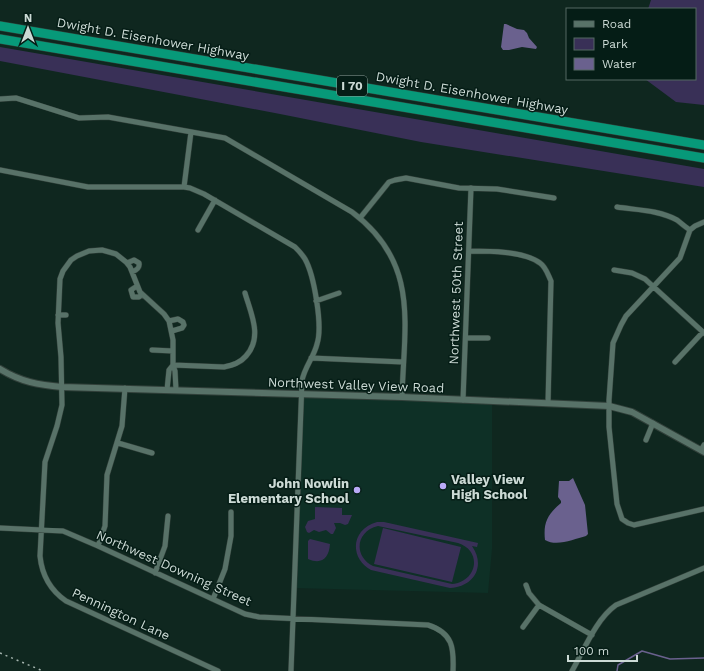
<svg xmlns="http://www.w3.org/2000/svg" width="704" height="671" viewBox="0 0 704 671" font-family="'Work Sans',sans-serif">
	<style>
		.built { fill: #0e3026 }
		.green { fill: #393057; fill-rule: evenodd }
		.water { fill: #6a618e }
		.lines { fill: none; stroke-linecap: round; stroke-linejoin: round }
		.stream { stroke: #6a618e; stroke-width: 1.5 }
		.minor-casing { stroke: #31403a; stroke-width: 6 }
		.tertiary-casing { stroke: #31403a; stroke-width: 8 }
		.motorway-casing { stroke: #31403a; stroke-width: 10 }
		.minor { stroke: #587268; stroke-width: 5 }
		.tertiary { stroke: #587268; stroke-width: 6 }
		.motorway { stroke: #079979; stroke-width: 9 }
		.rail { stroke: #a5b5af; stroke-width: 1.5; stroke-dasharray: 2 4; stroke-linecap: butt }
		.poi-dot { fill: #baaaf7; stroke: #051d16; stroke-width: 1.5 }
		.labels { text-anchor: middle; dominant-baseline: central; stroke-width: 3; stroke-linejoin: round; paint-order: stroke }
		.shield { fill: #051d16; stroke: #90a19c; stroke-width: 1 }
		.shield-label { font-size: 12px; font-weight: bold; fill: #ccdad5 }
		.street-label { font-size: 13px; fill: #ccdad5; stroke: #051d16 }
		.poi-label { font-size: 13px; font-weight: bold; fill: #ccdad5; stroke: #051d16; text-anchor: start }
	</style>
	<rect width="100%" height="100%" fill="#0f271f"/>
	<path class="built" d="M 302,395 L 492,401 L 492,549 L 488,593 L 294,588 Z"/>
	<path class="green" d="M 651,0 L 704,0 L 704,105 L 676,102 L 645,79 L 695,79 L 695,9 L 648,9 Z
		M 0,47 L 704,169 L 704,187 L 421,142 L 280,114 L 0,61 Z
		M 315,507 L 342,508 L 342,515 L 352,515 L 348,524 L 345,525 L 340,523 L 334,523 L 336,528 L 333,534 L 331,534 L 326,530 L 319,532 L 314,530 L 309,533 L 307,532 L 305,527 L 308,521 L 315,519 Z
		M 377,522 L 384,522 L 478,543 L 477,547 L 472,546 C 486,566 474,587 450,588 L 371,570 C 349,558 351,529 377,522 ZM 378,526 L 458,543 C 483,551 477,582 452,584 L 373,566 C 353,556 356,531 378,526 Z
		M 383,528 L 461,547 L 452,582 L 374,564 Z
		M 310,539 L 330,544 C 329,558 322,565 308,559 L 308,541 Z"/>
	<path class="water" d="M 504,24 L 506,24 L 517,29 L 524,30 L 527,33 L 529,38 L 537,47 L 536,49 L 522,47 L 509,50 L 503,50 L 501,47 Z
		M 573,478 L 585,505 L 588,534 L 586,536 C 574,539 557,547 545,540 C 543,522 548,514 561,503 L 561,501 L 558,497 L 559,481 L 569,481 Z"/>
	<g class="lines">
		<path class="stream" d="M 617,671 L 618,665 L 642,651 L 670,659 L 704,658"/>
		<defs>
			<path id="minor" d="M 0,99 L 16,98 L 79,118 L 108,117 L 225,138 L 352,212 C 420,263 404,324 402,397
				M 0,170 L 88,187 L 184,187 L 190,188 L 204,194 L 295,247 C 299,251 302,254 305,259 C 314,275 323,326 317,344 C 314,357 304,368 302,381 L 291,671
				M 184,187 L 191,132
				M 617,207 C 636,210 659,210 677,220 C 681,223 685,227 690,230
				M 360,218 L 389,182 L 395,180 L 406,178 L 459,188 L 497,189 L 554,198
				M 704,222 L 695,226 L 690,230 L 680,258 L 626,316 L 621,325 L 613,343 L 609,400 L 609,427 L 617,504 L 622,519 L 628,523 L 634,525 L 704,509
				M 198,230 L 215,200
				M 469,251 C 488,251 524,251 540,263 C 546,267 548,275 551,281 L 548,403
				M 127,263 L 134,260 L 139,263 C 140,268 137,270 132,272
				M 614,270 L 632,273 L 645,279 L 704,333
				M 137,286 L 131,290 L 133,297 L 139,297 L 142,294
				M 316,301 L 339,293
				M 58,315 L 66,315
				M 169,321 L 178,319 L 183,322 L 184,325 L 182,328 L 172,331
				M 466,338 L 488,338
				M 152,350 L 173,351
				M 311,358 L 403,362
				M 675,362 L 703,332
				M 173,365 L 224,367 C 233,365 240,363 246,356 C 263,337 251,314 245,293
				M 167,390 L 169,370 L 173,365
				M 176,390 L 175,371 L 173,365 L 173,340 L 169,321 L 164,314 L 140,292 L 130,267 L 126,262 L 116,254 L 102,250 L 89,251 L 77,256 L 71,260 L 63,271 L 60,279 L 58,323 L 61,357 L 62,405 L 57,426 L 45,462 L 40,556 C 42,576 50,590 66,601 L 218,671
				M 463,400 L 471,188
				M 646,440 L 653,423
				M 118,443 L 152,453
				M 701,450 L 704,445
				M 0,528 L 63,531 L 98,546 L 245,614 L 259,617 L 428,625 C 453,633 454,648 453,671
				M 98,546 L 105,526 L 107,475 L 122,426 L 125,388
				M 155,573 L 165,546 L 168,516
				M 526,585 L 529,593 L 539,605 L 592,635
				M 213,599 L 225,569 L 231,536 L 231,512
				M 523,627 L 539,605
				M 572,671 C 584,650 596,619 616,605 L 704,568"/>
			<path id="tertiary" d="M 0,369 C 21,382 39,385 62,387 L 402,397 L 609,406 L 632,412 L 704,452"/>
			<path id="motorway" d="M 0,26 L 704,145
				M 0,39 L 704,158"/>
		</defs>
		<use href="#minor" class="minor-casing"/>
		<use href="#tertiary" class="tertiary-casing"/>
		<use href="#motorway" class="motorway-casing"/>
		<use href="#minor" class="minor"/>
		<use href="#tertiary" class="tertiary"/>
		<use href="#motorway" class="motorway"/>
		<path class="rail" d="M 0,653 L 43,671"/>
	</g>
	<g class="poi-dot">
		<circle cx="443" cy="486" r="4"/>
		<circle cx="357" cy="490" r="4"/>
	</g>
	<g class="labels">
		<rect class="shield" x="337" y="76" width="30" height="20" rx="3"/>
		<g class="shield-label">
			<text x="352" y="86">I 70</text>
		</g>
		<g class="street-label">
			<text transform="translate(153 39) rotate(10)">Dwight D. Eisenhower Highway</text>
			<text transform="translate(472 93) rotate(10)">Dwight D. Eisenhower Highway</text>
			<text transform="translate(456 293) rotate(-88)">Northwest 50th Street</text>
			<text transform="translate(356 385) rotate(2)">Northwest Valley View Road</text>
			<text transform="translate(174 568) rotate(24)">Northwest Downing Street</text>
			<text transform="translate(121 614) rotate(25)">Pennington Lane</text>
		</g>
		<g class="poi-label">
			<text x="451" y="479">Valley View<tspan x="451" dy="15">High School</tspan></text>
			<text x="349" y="483" text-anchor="end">John Nowlin<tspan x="349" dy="15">Elementary School</tspan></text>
		</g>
	</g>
	<rect x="566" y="8" width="130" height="72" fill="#051d16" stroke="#556962"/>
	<rect x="574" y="21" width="20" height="6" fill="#587268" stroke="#556962"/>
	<text x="602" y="28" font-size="12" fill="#ccdad5">Road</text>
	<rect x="574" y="38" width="20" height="12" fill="#393057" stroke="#556962"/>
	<text x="602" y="48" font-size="12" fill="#ccdad5">Park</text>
	<rect x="574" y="58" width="20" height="12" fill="#6a618e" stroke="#556962"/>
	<text x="602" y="68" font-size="12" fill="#ccdad5">Water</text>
	<g transform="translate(28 28)" stroke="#051d16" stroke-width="3" paint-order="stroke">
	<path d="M0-3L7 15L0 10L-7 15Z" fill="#ccdad5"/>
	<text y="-6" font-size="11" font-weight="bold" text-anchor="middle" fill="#ccdad5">N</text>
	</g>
	<path d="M568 655v6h69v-6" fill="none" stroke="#ccdad5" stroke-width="2"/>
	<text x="574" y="655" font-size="12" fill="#ccdad5" stroke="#051d16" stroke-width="3" paint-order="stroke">100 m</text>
</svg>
